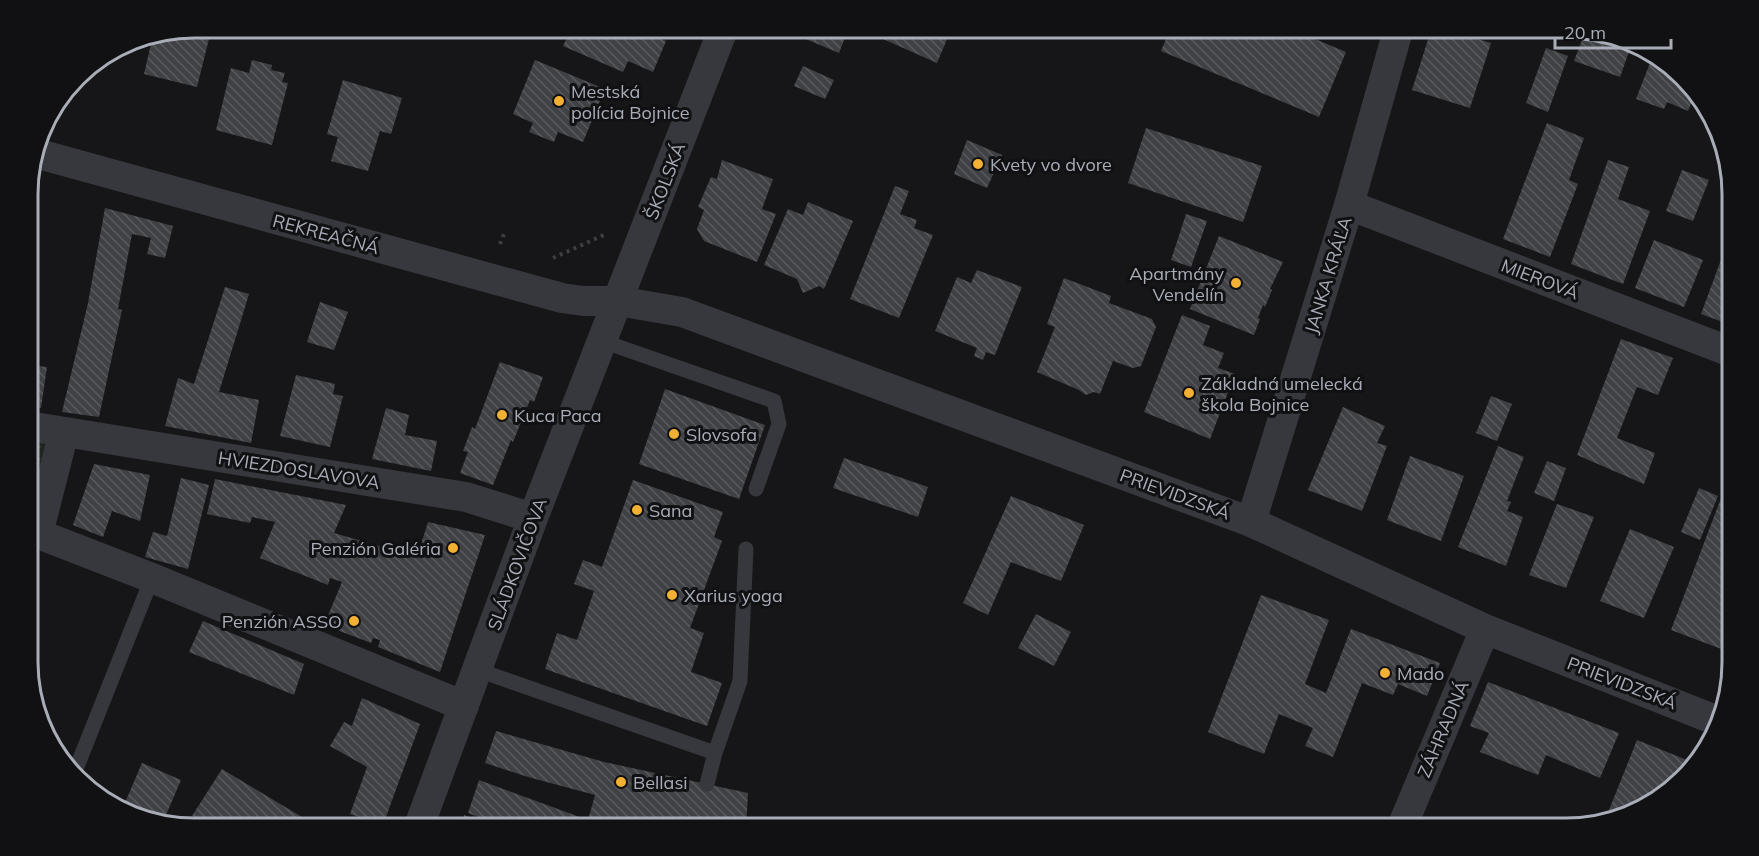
<svg xmlns="http://www.w3.org/2000/svg" width="1759" height="856" viewBox="0 0 1759 856" font-family="Mulish,sans-serif">
	<style>
		.grass { fill: url(#grass-dots) }
		.building { fill: url(#building-back-hatch) }
		.lines { fill: none; stroke-linecap: round; stroke-linejoin: round }
		.path { stroke: #3d3f44; stroke-width: 4; stroke-dasharray: 3 4.5; stroke-linecap: butt }
		.service { stroke: #37383d; stroke-width: 15 }
		.minor { stroke: #37383d; stroke-width: 30 }
		.poi-dot { fill: #f2b134; stroke: #111113; stroke-width: 2 }
		.labels { text-anchor: middle; dominant-baseline: central; stroke-width: 6; stroke-linejoin: round; paint-order: stroke }
		.poi-label { font-size: 18px; fill: #a8adb8; stroke: #111113; text-anchor: start }
		.street-label { font-size: 18px; fill: #a8adb8; stroke: #111113 }
		.rim { fill: none; stroke: #a8adb8; stroke-width: 3 }
	</style>
	<defs>
		<pattern id="grass-dots" width="8" height="8" patternUnits="userSpaceOnUse" patternTransform="scale(1.5)"><rect width="8" height="8" fill="#1e261f"/><path d="M2 2h.1M6 6h.1" fill="none" stroke="#3c433d" stroke-width="1.8" stroke-linecap="round"/></pattern>
		<pattern id="building-back-hatch" width="6" height="6" patternUnits="userSpaceOnUse" patternTransform="scale(1.5)"><rect width="6" height="6" fill="#404145"/><path d="M-1 5l2 2M0 0l6 6M5-1l2 2" fill="none" stroke="#595a5e"/></pattern>
	</defs>
	<rect width="100%" height="100%" fill="#161618"/>
	<path class="grass" d="M 28,439 L 41,441 L 49,450 L 28,514 Z"/>
	<path class="building" d="M 194,27 L 212,27 L 197,87 L 144,74 L 153,35 Z
		M 572,27 L 634,27 L 666,41 L 653,72 L 628,61 L 623,72 L 563,46 Z
		M 777,27 L 849,27 L 839,53 Z
		M 856,27 L 924,27 L 948,37 L 937,63 Z
		M 931,27 L 952,27 L 949,34 Z
		M 1171,27 L 1284,27 L 1291,30 L 1293,27 L 1304,27 L 1318,33 L 1315,39 L 1346,52 L 1319,117 L 1161,51 Z
		M 1432,27 L 1470,27 L 1468,36 L 1491,43 L 1470,108 L 1412,90 Z
		M 1585,32 L 1632,43 L 1620,77 L 1574,61 Z
		M 1546,48 L 1568,56 L 1548,112 L 1526,103 Z
		M 1653,55 L 1696,91 L 1688,111 L 1667,102 L 1664,109 L 1636,99 Z
		M 252,60 L 272,65 L 271,70 L 285,73 L 282,82 L 288,83 L 272,145 L 216,130 L 231,68 L 249,73 Z
		M 535,60 L 605,89 L 583,142 L 558,132 L 554,142 L 529,132 L 533,123 L 513,114 Z
		M 803,66 L 834,80 L 825,99 L 794,86 Z
		M 343,80 L 402,98 L 391,134 L 380,131 L 368,171 L 331,161 L 338,137 L 327,134 Z
		M 1547,123 L 1584,138 L 1569,180 L 1578,184 L 1550,257 L 1503,239 Z
		M 1146,128 L 1262,166 L 1243,222 L 1128,183 Z
		M 967,140 L 1002,155 L 987,188 L 954,174 Z
		M 722,160 L 773,179 L 762,209 L 776,214 L 757,262 L 704,241 L 697,229 L 704,210 L 698,207 L 711,177 L 717,179 Z
		M 1608,160 L 1629,167 L 1618,199 L 1650,211 L 1623,284 L 1571,264 Z
		M 1682,170 L 1709,180 L 1693,221 L 1666,211 Z
		M 895,186 L 909,191 L 900,214 L 917,220 L 914,228 L 933,235 L 899,318 L 850,299 Z
		M 808,202 L 853,221 L 824,289 L 819,286 L 803,293 L 797,279 L 764,265 L 788,209 L 803,215 Z
		M 105,208 L 173,226 L 165,258 L 147,254 L 151,238 L 132,234 L 118,309 L 122,310 L 99,417 L 62,412 L 88,303 Z
		M 1186,214 L 1207,221 L 1191,267 L 1171,260 Z
		M 1219,236 L 1283,262 L 1270,289 L 1272,290 L 1265,307 L 1263,305 L 1258,318 L 1260,319 L 1254,335 L 1190,309 Z
		M 1654,240 L 1703,260 L 1684,307 L 1635,288 Z
		M 1722,257 L 1731,260 L 1731,325 L 1701,314 Z
		M 977,270 L 1022,287 L 995,355 L 986,352 L 983,360 L 974,356 L 977,348 L 935,331 L 957,277 L 971,283 Z
		M 1064,278 L 1111,296 L 1109,303 L 1152,319 L 1156,327 L 1141,366 L 1133,368 L 1113,361 L 1100,394 L 1094,392 L 1086,395 L 1079,390 L 1037,372 L 1055,327 L 1047,324 Z
		M 28,282 L 32,283 L 29,300 L 28,300 Z
		M 225,287 L 249,294 L 219,392 L 259,400 L 251,443 L 165,426 L 178,378 L 194,384 Z
		M 320,302 L 348,312 L 334,350 L 307,342 Z
		M 1182,315 L 1210,326 L 1203,345 L 1224,353 L 1218,368 L 1235,374 L 1210,439 L 1144,412 Z
		M 1621,339 L 1673,358 L 1658,395 L 1637,387 L 1617,438 L 1655,453 L 1644,484 L 1577,455 Z
		M 28,353 L 38,355 L 37,366 L 47,367 L 41,408 L 28,406 Z
		M 500,362 L 543,377 L 534,402 L 530,400 L 513,442 L 511,440 L 493,485 L 460,473 L 468,452 L 463,451 L 472,427 L 475,429 Z
		M 296,375 L 335,384 L 333,394 L 343,396 L 330,447 L 280,436 Z
		M 665,389 L 765,425 L 739,499 L 639,464 Z
		M 1491,396 L 1512,404 L 1497,441 L 1476,433 Z
		M 1343,407 L 1385,426 L 1377,443 L 1387,446 L 1362,511 L 1308,490 Z
		M 386,408 L 409,415 L 405,435 L 437,441 L 431,471 L 372,459 Z
		M 1498,446 L 1524,457 L 1507,501 L 1511,502 L 1507,511 L 1523,517 L 1506,566 L 1458,547 Z
		M 1410,456 L 1464,476 L 1441,541 L 1387,520 Z
		M 844,458 L 928,487 L 918,517 L 833,488 Z
		M 1547,461 L 1566,468 L 1554,501 L 1534,493 Z
		M 94,464 L 150,475 L 140,521 L 112,511 L 103,537 L 73,525 Z
		M 181,478 L 209,485 L 188,569 L 145,557 L 153,532 L 167,536 Z
		M 215,479 L 346,505 L 334,533 L 417,557 L 428,522 L 485,535 L 440,672 L 378,647 L 380,640 L 373,638 L 371,643 L 324,625 L 342,582 L 330,578 L 328,585 L 260,558 L 275,522 L 252,517 L 250,523 L 207,514 Z
		M 633,480 L 723,512 L 714,537 L 722,541 L 690,628 L 704,633 L 691,672 L 722,683 L 707,726 L 545,669 L 557,633 L 577,640 L 594,591 L 574,584 L 583,560 L 602,567 Z
		M 1726,485 L 1732,487 L 1732,561 L 1724,578 L 1732,581 L 1732,630 L 1724,650 L 1671,630 Z
		M 1699,488 L 1718,496 L 1700,540 L 1681,532 Z
		M 1011,496 L 1084,525 L 1061,581 L 1011,562 L 988,615 L 963,603 Z
		M 1557,504 L 1594,517 L 1566,588 L 1529,575 Z
		M 1630,529 L 1674,547 L 1644,618 L 1600,601 Z
		M 28,554 L 37,557 L 28,579 Z
		M 1261,595 L 1329,620 L 1305,684 L 1326,693 L 1351,629 L 1440,663 L 1427,696 L 1398,684 L 1393,695 L 1362,683 L 1333,757 L 1305,746 L 1313,728 L 1279,714 L 1264,754 L 1208,732 Z
		M 1036,614 L 1071,632 L 1054,666 L 1018,648 Z
		M 203,621 L 304,664 L 294,695 L 189,652 Z
		M 1488,682 L 1619,733 L 1600,778 L 1546,755 L 1538,775 L 1480,752 L 1489,733 L 1470,726 Z
		M 362,698 L 420,724 L 383,825 L 350,814 L 367,767 L 330,746 L 344,722 L 352,726 Z
		M 496,731 L 604,762 L 748,793 L 746,829 L 511,829 L 468,813 L 479,780 L 588,820 L 595,795 L 528,777 L 485,763 Z
		M 1637,740 L 1692,762 L 1658,801 L 1611,817 L 1607,815 Z
		M 142,763 L 181,780 L 163,822 L 121,812 Z
		M 222,769 L 322,829 L 258,829 L 254,827 L 252,829 L 214,829 L 192,816 Z
		M 464,815 L 502,829 L 459,829 Z"/>
	<g class="lines">
		<path class="path" d="M 500,244 L 504,234
			M 553,258 L 606,234"/>
		<path class="service" d="M 602,341 L 774,401 L 779,424 L 756,489
			M 478,670 L 715,753 L 740,681 L 746,549
			M 74,774 L 152,578
			M 707,784 L 715,753"/>
		<path class="minor" d="M 35,153 L 562,298 L 583,301 L 618,301 L 682,312 L 1251,522 L 1485,629 L 1718,721
			M 1349,205 L 1731,352
			M 28,426 L 466,497 L 533,518
			M 1251,522 L 1349,205 L 1399,27
			M 28,530 L 152,578 L 464,706
			M 38,534 L 64,432
			M 418,829 L 533,518 L 724,27
			M 1401,829 L 1485,629"/>
	</g>
	<g class="poi-dot">
		<circle cx="559" cy="101" r="6"/>
		<circle cx="978" cy="164" r="6"/>
		<circle cx="1236" cy="283" r="6"/>
		<circle cx="1189" cy="393" r="6"/>
		<circle cx="502" cy="415" r="6"/>
		<circle cx="674" cy="434" r="6"/>
		<circle cx="637" cy="510" r="6"/>
		<circle cx="453" cy="548" r="6"/>
		<circle cx="672" cy="595" r="6"/>
		<circle cx="354" cy="621" r="6"/>
		<circle cx="1385" cy="673" r="6"/>
		<circle cx="621" cy="782" r="6"/>
	</g>
	<g class="labels">
		<g class="poi-label">
			<text x="571" y="91">Mestská<tspan x="571" dy="21">polícia Bojnice</tspan></text>
			<text x="990" y="164">Kvety vo dvore</text>
			<text x="1224" y="273" text-anchor="end">Apartmány<tspan x="1224" dy="21">Vendelín</tspan></text>
			<text x="1201" y="383">Základná umelecká<tspan x="1201" dy="21">škola Bojnice</tspan></text>
			<text x="514" y="415">Kuca Paca</text>
			<text x="686" y="434">Slovsofa</text>
			<text x="649" y="510">Sana</text>
			<text x="441" y="548" text-anchor="end">Penzión Galéria</text>
			<text x="684" y="595">Xarius yoga</text>
			<text x="342" y="621" text-anchor="end">Penzión ASSO</text>
			<text x="1397" y="673">Mado</text>
			<text x="633" y="782">Bellasi</text>
		</g>
		<g class="street-label">
			<text transform="translate(665 181) rotate(-69)">ŠKOLSKÁ</text>
			<text transform="translate(326 234) rotate(15)">REKREAČNÁ</text>
			<text transform="translate(1328 275) rotate(-73)">JANKA KRÁĽA</text>
			<text transform="translate(1540 279) rotate(21)">MIEROVÁ</text>
			<text transform="translate(299 470) rotate(9)">HVIEZDOSLAVOVA</text>
			<text transform="translate(1175 494) rotate(20)">PRIEVIDZSKÁ</text>
			<text transform="translate(517 564) rotate(-70)">SLÁDKOVIČOVA</text>
			<text transform="translate(1622 683) rotate(21)">PRIEVIDZSKÁ</text>
			<text transform="translate(1443 729) rotate(-67)">ZÁHRADNÁ</text>
		</g>
	</g>
	<path d="M0 0H1759V856H0ZM194 38H1566A156 156 0 0 1 1722 194V662A156 156 0 0 1 1566 818H194A156 156 0 0 1 38 662V194A156 156 0 0 1 194 38Z" fill="#111113" fill-rule="evenodd"/>
	<path class="rim" d="M194 38H1566A156 156 0 0 1 1722 194V662A156 156 0 0 1 1566 818H194A156 156 0 0 1 38 662V194A156 156 0 0 1 194 38Z"/>
	<path d="M1555 39v9h116v-9" fill="none" stroke="#a8adb8" stroke-width="3"/>
	<text x="1564" y="39" font-size="18" fill="#a8adb8" stroke="#111113" stroke-width="4.5" paint-order="stroke">20 m</text>
</svg>
